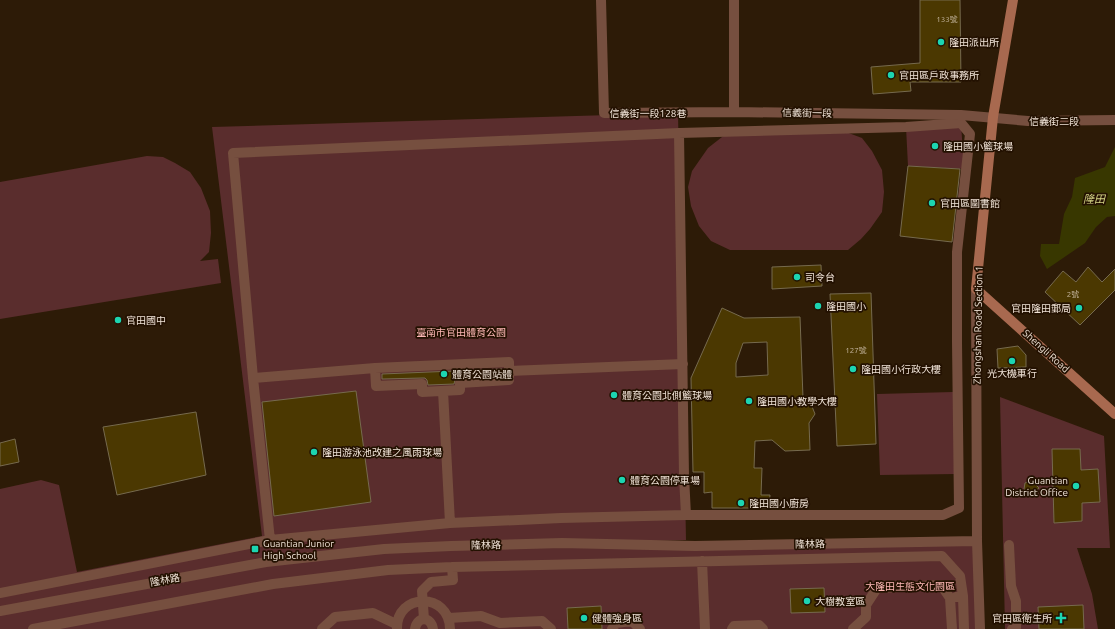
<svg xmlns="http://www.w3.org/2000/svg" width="1115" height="629" viewBox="0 0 1115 629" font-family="Ubuntu,'Noto Sans TC',sans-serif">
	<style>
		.green { fill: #5a2d2d }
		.water { fill: #383700 }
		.building { fill: #4b3801; stroke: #766a4e; fill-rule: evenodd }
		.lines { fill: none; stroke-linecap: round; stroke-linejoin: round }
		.pedestrian { stroke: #764f3f; stroke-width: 10 }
		.minor { stroke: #764f3f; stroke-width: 10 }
		.tertiary { stroke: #764f3f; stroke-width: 10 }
		.secondary { stroke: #a8694f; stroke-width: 10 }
		.poi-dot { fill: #1cd5b1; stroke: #231101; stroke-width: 1.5 }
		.labels { text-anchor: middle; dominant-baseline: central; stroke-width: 3.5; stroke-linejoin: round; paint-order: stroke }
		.number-label { font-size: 8px; fill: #c7b8a2 }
		.poi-label { font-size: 10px; fill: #f0e3d7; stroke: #231101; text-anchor: start }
		.street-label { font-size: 10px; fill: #f0e3d7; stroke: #231101 }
		.park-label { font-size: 10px; fill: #ffb9b6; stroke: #231101 }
		.water-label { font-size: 11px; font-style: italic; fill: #d6d687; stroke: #231101 }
	</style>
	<rect width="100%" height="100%" fill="#2d1b07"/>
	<path class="green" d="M 678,113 L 686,540 L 451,546 L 977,541 L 980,629 L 0,629 L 0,489 L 41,480 L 59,485 L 77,572 L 262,536 L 212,127 Z
		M 961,123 L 964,169 L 908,166 L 906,127 Z
		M 733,132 L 846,132 L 862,138 L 872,151 L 882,170 L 884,192 L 882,212 L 870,229 L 861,239 L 848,250 L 730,250 L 711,241 L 699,226 L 691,206 L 688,187 L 692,171 L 708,148 L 722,137 Z
		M 147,156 L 163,157 L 175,163 L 190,172 L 201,188 L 210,211 L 211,233 L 209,252 L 200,261 L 218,259 L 221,283 L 0,319 L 0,182 Z
		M 953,392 L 956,474 L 880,475 L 877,394 Z
		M 1000,397 L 1104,436 L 1110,548 L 1077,548 L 1092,594 L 1098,629 L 1005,629 Z"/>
	<path class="water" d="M 1115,147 L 1115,216 L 1107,217 L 1096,227 L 1085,243 L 1047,269 L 1040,256 L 1041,244 L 1059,244 L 1064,214 L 1072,197 L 1075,178 L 1105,167 Z"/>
	<path class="building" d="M 920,0 L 960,0 L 961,82 L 910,82 L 911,91 L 873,94 L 871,67 L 920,63 Z
		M 908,166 L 960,169 L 952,242 L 900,236 Z
		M 821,265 L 822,286 L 772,289 L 772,267 Z
		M 1088,267 L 1102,282 L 1115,269 L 1115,290 L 1080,325 L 1045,292 L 1063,271 L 1076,282 Z
		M 871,293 L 876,444 L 837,446 L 830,294 Z
		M 722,308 L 744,318 L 800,317 L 803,398 L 811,404 L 815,414 L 809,423 L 810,450 L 785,451 L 772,440 L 755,441 L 754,468 L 762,468 L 761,495 L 770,495 L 769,508 L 712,508 L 712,492 L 704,493 L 704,472 L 693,472 L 691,378 ZM 767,342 L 768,375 L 736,377 L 736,363 L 743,343 Z
		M 1018,346 L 1026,355 L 1026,367 L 998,368 L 997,349 Z
		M 502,369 L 502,374 L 459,377 L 455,380 L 454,384 L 428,385 L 427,380 L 425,378 L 422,378 L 382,379 L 382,374 Z
		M 356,391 L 371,502 L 274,516 L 262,402 Z
		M 196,412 L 206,475 L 117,495 L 103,427 Z
		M 15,439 L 19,462 L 0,466 L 0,443 Z
		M 1052,449 L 1080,449 L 1081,470 L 1098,469 L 1100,502 L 1082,503 L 1082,521 L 1054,523 Z
		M 1030,481 L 1034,483 L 1039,488 L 1032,494 L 1028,493 L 1024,489 L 1025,483 Z
		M 824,588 L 825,612 L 791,613 L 790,589 Z
		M 1083,605 L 1084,629 L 1039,629 L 1038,607 Z
		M 601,606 L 602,629 L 568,629 L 567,608 Z"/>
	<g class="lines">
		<path class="pedestrian" d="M 679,133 L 233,153 L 253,378 L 270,540 L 450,523 L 561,518 L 686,515 L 943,515 L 959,508 L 957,342 L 957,252 L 970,134 L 961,123 L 906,127 L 679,133 L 684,476 L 686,515
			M 375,368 L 509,362 L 509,371
			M 253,378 L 375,368 L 376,386 L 422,384 L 422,392 L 460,390 L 460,383 L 509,380 L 509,371 L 683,364
			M 443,391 L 450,523
			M 1009,545 L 1011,586 L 1016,601 L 1016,627 L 1012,629
			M 702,561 L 705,629
			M 0,593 L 270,540
			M 956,597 L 963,596 L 964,629
			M 449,618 L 481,616 L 500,623 L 542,621 L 551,629
			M 424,619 L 422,591 L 431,582 L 453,580 L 452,567
			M 33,629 L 273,584 L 388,570 L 452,567 L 942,556 L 960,576 L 963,596
			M 322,629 L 335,617 L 373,613 L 396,624
			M 397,629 C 396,593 449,591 450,629
			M 415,629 C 417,616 431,616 433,629
			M 612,629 L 616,623 L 632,621 L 640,629
			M 732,629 L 734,626 L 759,625 L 763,629
			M 853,629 L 866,617 L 866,605 L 877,588 L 941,585 L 950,598 L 952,629"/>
		<path class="minor" d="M 601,0 L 604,113 L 734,112
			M 734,0 L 734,112 L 961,115 L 1028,121 L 1115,120"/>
		<path class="tertiary" d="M 976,289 L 977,541 L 980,629
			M 0,611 L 266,562 L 384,549 L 451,546 L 562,543 L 695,546 L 977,541"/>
		<path class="secondary" d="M 1013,0 L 993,117 L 976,289 L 1115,414"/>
	</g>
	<g class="poi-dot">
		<circle cx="941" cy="42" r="4"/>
		<circle cx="891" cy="75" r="4"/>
		<circle cx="935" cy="146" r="4"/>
		<circle cx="932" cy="203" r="4"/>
		<circle cx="797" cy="277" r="4"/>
		<circle cx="818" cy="306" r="4"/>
		<circle cx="1079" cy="308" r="4"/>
		<circle cx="118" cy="320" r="4"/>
		<circle cx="1012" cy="361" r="4"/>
		<circle cx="853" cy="369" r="4"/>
		<circle cx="444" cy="374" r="4"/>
		<circle cx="614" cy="395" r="4"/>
		<circle cx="749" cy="401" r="4"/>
		<circle cx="314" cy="452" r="4"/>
		<circle cx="622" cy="480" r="4"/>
		<circle cx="1076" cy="486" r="4"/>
		<circle cx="741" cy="503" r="4"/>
		<rect x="251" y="545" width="8" height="8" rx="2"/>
		<circle cx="807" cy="601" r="4"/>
		<circle cx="584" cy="618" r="4"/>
		<path d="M1059 612h4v4h4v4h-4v4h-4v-4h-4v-4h4z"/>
	</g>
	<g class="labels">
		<g class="number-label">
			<text x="947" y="19">133號</text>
			<text x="1073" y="294">2號</text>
			<text x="856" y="350">127號</text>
		</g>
		<g class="poi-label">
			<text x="949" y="42">隆田派出所</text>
			<text x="899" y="75">官田區戶政事務所</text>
			<text x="943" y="146">隆田國小籃球場</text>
			<text x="940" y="203">官田區圖書館</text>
			<text x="805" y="277">司令台</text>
			<text x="826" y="306">隆田國小</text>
			<text x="1071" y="308" text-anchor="end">官田隆田郵局</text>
			<text x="126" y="320">官田國中</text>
			<text x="861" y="369">隆田國小行政大樓</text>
			<text x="1012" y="373" text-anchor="middle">光大機車行</text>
			<text x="452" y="374">體育公園站體</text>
			<text x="622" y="395">體育公園北側籃球場</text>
			<text x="757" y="401">隆田國小教學大樓</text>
			<text x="322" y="452">隆田游泳池改建之風雨球場</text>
			<text x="630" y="480">體育公園停車場</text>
			<text x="1068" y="480" text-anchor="end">Guantian<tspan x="1068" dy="12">District Office</tspan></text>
			<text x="749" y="503">隆田國小廚房</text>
			<text x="263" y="543">Guantian Junior<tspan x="263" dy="12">High School</tspan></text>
			<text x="815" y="601">大樹教室區</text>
			<text x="592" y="618">健體強身區</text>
			<text x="1052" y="618" text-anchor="end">官田區衛生所</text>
		</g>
		<g class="street-label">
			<text x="648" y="113">信義街一段128巷</text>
			<text transform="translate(807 113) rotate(1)">信義街一段</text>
			<text x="1054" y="121">信義街二段</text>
			<text transform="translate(978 325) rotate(-89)">Zhongshan Road Section 1</text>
			<text transform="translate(1046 351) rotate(42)">Shengli Road</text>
			<text transform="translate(810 544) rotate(-1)">隆林路</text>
			<text transform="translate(486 545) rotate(-1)">隆林路</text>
			<text transform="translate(165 580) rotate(-10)">隆林路</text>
		</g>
		<g class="park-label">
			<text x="461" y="332">臺南市官田體育公園</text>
			<text x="910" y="586">大隆田生態文化園區</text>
		</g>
		<g class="water-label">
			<text x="1094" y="199">隆田</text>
		</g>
	</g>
</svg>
